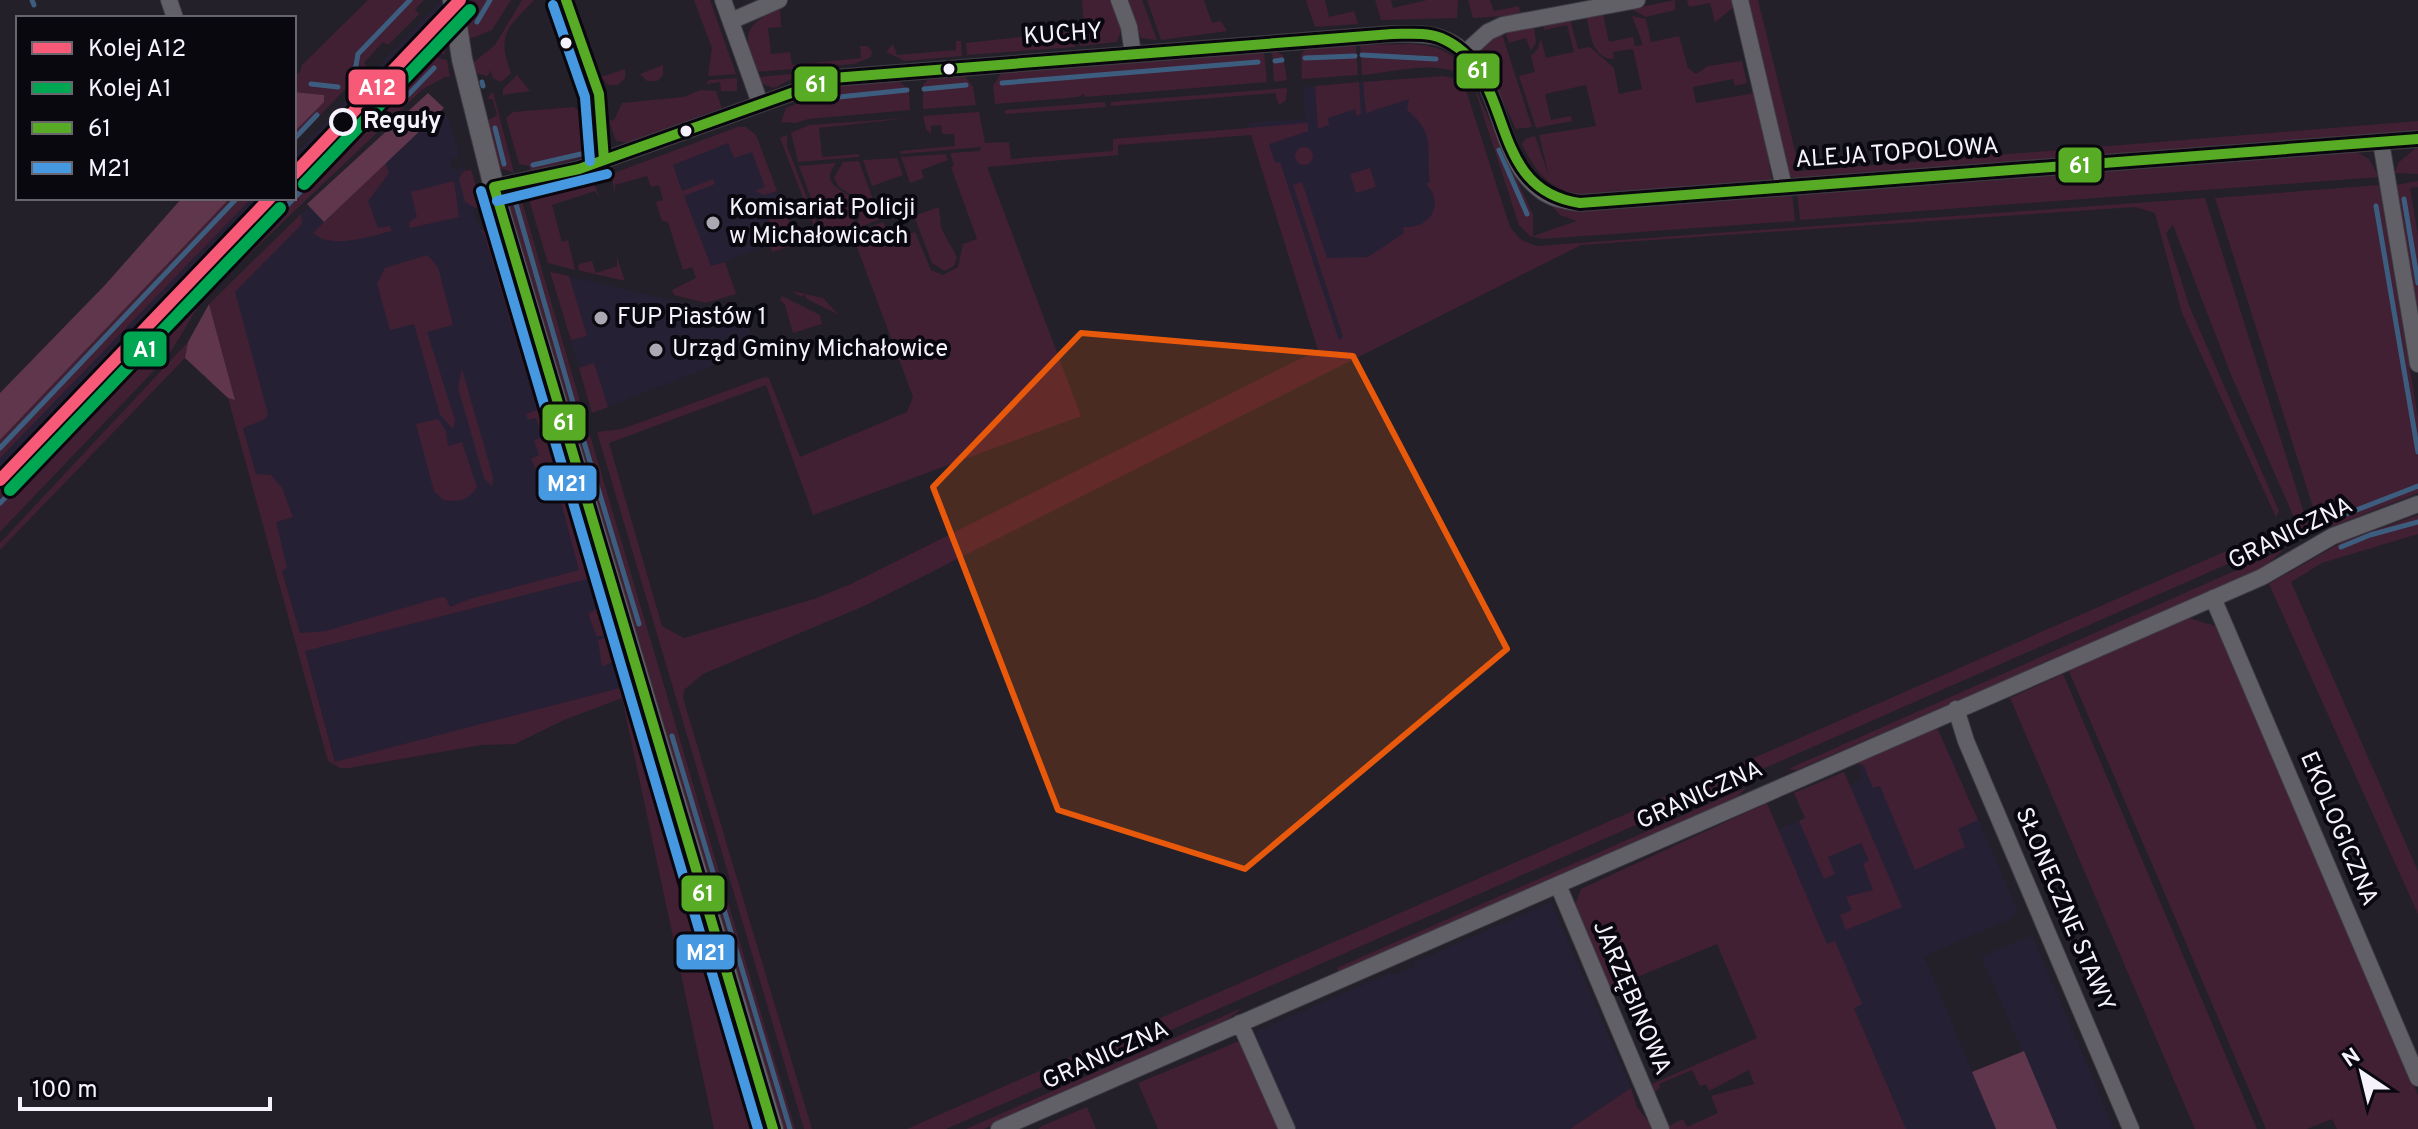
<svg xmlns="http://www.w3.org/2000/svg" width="2418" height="1129" viewBox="0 0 2418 1129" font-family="Overpass,sans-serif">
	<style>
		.built { fill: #262034 }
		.green { fill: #412033; fill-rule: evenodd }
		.forest { fill: #5f364c }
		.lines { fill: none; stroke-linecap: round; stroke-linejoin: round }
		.stream { stroke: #3d5d7f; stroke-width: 5 }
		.minor-casing { stroke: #3f3c44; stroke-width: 18 }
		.tertiary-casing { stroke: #3f3c44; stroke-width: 22 }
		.minor { stroke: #626067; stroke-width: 16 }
		.tertiary { stroke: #626067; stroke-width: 20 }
		.bus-1-casing { stroke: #0a080f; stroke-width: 16 }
		.bus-2-casing { stroke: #0a080f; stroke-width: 16 }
		.bus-1 { stroke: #58ac25; stroke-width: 10 }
		.bus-2 { stroke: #4699e1; stroke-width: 10 }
		.rail-1-casing { stroke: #0a080f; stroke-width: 18 }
		.rail-2-casing { stroke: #0a080f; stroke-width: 18 }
		.rail-1 { stroke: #f75a77; stroke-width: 12 }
		.rail-2 { stroke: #00a651; stroke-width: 12 }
		.marked { fill: #e8590c; fill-opacity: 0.2; stroke: #e8590c; stroke-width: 6; stroke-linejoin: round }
		.bus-dot { fill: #f5f1fd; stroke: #0a080f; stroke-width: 3 }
		.stop-dot { fill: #0a080f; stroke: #f5f1fd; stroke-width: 4 }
		.poi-dot { fill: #aca8b3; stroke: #0a080f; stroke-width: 3 }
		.labels { text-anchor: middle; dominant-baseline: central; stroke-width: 8; stroke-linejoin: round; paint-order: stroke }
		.street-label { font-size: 24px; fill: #f5f1fd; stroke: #0a080f }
		.stop-label { font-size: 24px; font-weight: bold; fill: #f5f1fd; stroke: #0a080f; text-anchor: start }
		.poi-label { font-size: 24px; fill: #f5f1fd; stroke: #0a080f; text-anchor: start }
		.line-badge { stroke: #0a080f; stroke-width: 3 }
		.badge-label { font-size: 22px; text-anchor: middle; font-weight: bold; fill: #fff }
	</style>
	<rect width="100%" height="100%" fill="#232029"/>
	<path class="built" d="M 441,0 L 472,0 L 441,26 L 294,180 L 294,155 Z
		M 1438,76 L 1465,88 L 1510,227 L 1495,262 L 1318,350 L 1247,123 L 1305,119 L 1303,87 Z
		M 444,108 L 442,114 L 449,117 L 458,150 L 458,157 L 450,160 L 453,170 L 465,167 L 476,208 L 473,213 L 484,234 L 559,483 L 559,498 L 563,499 L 620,688 L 336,763 L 209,304 L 309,206 L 325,221 Z
		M 728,133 L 763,155 L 788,221 L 760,232 L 765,246 L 725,261 L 729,272 L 705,281 L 659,157 Z
		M 252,198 L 276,198 L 0,487 L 0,458 Z
		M 550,272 L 745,317 L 757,349 L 592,413 Z
		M 1939,729 L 2017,909 L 2013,918 L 1924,956 L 1996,1129 L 1906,1129 L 1778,830 L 1805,818 L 1794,793 L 1844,772 L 1850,784 L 1861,780 L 1859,765 Z
		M 1551,902 L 1631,1088 L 1570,1129 L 1294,1129 L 1253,1035 L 1255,1032 L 1390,973 L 1396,974 L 1414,967 L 1415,962 Z
		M 2032,935 L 2090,1071 L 2114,1129 L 2057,1129 L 1981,957 Z"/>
	<path class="green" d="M 368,0 L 424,0 L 415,9 L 419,14 L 388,45 L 383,42 L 364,63 L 367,67 L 294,142 L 294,132 L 324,101 L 324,95 L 294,92 L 294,74 L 300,73 L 302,65 Z
		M 472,0 L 511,0 L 492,30 L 467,40 L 463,10 Z
		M 522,0 L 534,0 C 508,28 496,33 511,73 L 501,82 L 493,78 L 490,70 L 488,76 L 474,73 L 474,62 L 495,45 Z
		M 694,0 L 710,0 L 736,74 L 708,76 L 712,48 Z
		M 1082,0 L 1112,0 L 1122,28 L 1117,42 L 1080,46 L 1078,30 L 1084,29 Z
		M 1125,0 L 1142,0 L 1157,40 L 1141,38 Z
		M 1147,0 L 1204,0 L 1212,23 L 1221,21 L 1227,31 L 1161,40 Z
		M 1306,0 L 1325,0 L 1329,17 L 1354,11 L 1358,24 L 1315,27 Z
		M 1375,0 L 1391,0 L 1393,8 L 1427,0 L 1458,0 L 1457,18 L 1381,20 Z
		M 1468,0 L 1490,0 L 1494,11 L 1519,6 L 1520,15 L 1473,18 Z
		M 1675,0 L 1675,10 L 1646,17 L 1631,9 Z
		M 1687,0 L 1732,0 L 1734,7 L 1715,22 L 1710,3 L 1689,7 Z
		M 1747,0 L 1758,0 L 1800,171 L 2418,121 L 2418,133 L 1798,179 L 1788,175 Z
		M 780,8 L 781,27 L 768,28 L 771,54 L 790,52 L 792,65 L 861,58 L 860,46 L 867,46 L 872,51 L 871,57 L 854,64 L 755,72 C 744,33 742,26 780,8 Z
		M 1586,14 L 1603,14 L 1609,42 L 1633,37 L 1635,46 L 1643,45 L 1632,16 L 1646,19 L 1651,42 L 1679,36 L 1688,68 L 1696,74 L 1708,66 L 1742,61 L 1747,83 L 1735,86 L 1733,79 L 1693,87 L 1696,103 L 1756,93 L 1772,180 L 1583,196 C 1551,191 1535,172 1522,144 L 1525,139 L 1535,136 L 1549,176 L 1539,135 L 1596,126 L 1586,85 L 1545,94 L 1551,120 L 1571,116 L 1572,121 L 1536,128 L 1519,76 L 1535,72 L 1531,56 L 1537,50 L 1541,39 L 1546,58 L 1574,52 L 1567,25 L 1544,30 L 1543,24 L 1570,19 L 1578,49 L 1590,47 L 1614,68 L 1619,94 L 1642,89 L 1633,49 L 1613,52 L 1614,59 C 1591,59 1590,31 1586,14 Z
		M 1534,25 L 1536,42 L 1531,51 L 1526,38 L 1509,43 L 1505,31 Z
		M 442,27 L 445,55 L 423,48 L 408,61 Z
		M 1074,31 L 1075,47 L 967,55 L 966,43 Z
		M 1501,31 L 1532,127 L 1516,129 L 1481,56 L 1482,46 Z
		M 956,41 L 961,41 L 962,56 L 905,61 L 886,52 L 893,44 L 897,55 L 956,50 Z
		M 1411,44 C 1436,45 1454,52 1468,73 L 1533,215 L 1533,236 L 1577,221 L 1560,215 L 1549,203 L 1586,211 L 1792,192 L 1795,221 L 1542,239 L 1530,236 L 1519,225 L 1474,87 C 1453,54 1396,72 1362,75 L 1360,45 Z
		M 1356,45 L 1358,75 L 1302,79 L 1301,55 L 1306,48 Z
		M 1272,50 L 1283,55 L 1287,80 L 1274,82 Z
		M 1264,51 L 1267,82 L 1085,97 L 1084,94 L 1078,97 L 995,104 L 993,86 L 1001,73 Z
		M 424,54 L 447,60 L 450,77 L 445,77 L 423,89 L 204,297 L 168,356 L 0,532 L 0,487 L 269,205 L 276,211 L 288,198 L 294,198 L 294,192 L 351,132 L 356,135 L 376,114 L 376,106 L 414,67 L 418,70 L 427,60 Z
		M 663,65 L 663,75 L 657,81 L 647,81 L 640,74 Z
		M 625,69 L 625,78 L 618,85 L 608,85 L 601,77 Z
		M 803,73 L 774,88 L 761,83 L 757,77 Z
		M 517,75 L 530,91 L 503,95 L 503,89 Z
		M 964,75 L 973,87 L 976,105 L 923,109 L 923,85 L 927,80 Z
		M 1443,76 L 1458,79 L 1465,87 L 1510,227 L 1520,239 L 1536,246 L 2205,198 L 2308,526 L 2300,531 L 2232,377 L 2173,225 L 2166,233 L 2190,308 L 2279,511 L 2276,517 L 2182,313 L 2155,213 L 2135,207 L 1581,245 L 864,606 L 703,674 L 684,690 L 683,698 L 812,1129 L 804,1129 L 597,432 L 622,429 L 765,377 L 769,378 L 800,457 L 907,412 L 913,397 L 852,234 L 883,222 L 891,241 L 915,232 L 931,270 L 943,275 L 958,267 L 963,244 L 977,239 L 951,167 L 954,165 L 950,153 L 980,151 L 981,147 L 901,154 L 900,151 L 955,146 L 954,134 L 942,134 L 941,125 L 931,126 L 931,134 L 926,129 L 923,116 L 979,112 L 985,143 L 1009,142 L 1011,159 L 1113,151 L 1113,139 L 1308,123 L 1308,131 L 1269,144 L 1275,163 L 1280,162 L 1339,340 L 1343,337 L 1293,185 L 1302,182 L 1327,258 L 1368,257 L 1404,233 L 1403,227 C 1429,230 1446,204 1426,184 L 1430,182 C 1425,151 1438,135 1407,110 L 1409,99 L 1366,113 L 1363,82 ZM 1251,135 L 1318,350 L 851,584 L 814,599 L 684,638 L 662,626 L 609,443 L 766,385 L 813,515 L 1081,416 L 987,167 L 1118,155 L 1118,145 Z
		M 737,78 L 737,91 L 721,91 L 720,82 L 706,84 L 709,80 Z
		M 898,80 L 909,90 L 910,110 L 808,119 L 796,123 L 781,122 L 786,108 L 801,102 L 799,97 L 829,87 Z
		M 1359,82 L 1361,114 L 1357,116 L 1355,109 L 1328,118 L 1329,125 L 1318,129 L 1315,86 Z
		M 1287,88 L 1286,100 L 1279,105 L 1275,93 L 1111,106 L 1111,102 Z
		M 700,90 L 716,91 L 722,108 L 628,143 L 616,141 L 609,121 L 614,120 L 622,103 L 684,97 Z
		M 493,92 L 514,173 L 500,168 L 486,122 L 497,115 L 493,100 L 487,98 Z
		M 1105,102 L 1106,107 L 1005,114 L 1005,110 Z
		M 574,107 L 595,122 L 597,141 L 592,155 L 531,171 L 529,166 L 519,164 L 506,118 L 513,112 Z
		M 910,118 L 819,128 L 822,157 L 859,154 L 859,157 L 798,162 L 791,133 L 809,125 Z
		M 738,127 L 746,127 L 756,135 L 777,191 L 764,195 L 755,191 L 765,187 L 752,152 L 734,158 L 728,143 L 673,165 L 682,191 L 713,179 L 715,184 L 684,196 L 711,266 L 725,262 L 736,294 L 706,303 L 674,295 L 672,290 L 696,278 L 692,267 L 683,270 L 668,222 L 662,221 L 656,202 L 663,200 L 659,185 L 651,187 L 647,176 L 615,185 L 615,194 L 611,174 Z
		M 787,135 L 787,146 L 817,224 L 818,237 L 780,138 Z
		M 2418,146 L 2418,174 L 2395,173 L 2398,163 Z
		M1295 156a9 9 0 1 1 18 0a9 9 0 1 1-18 0Z
		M 2353,150 L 2369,159 L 2379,177 L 1800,220 L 1797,192 Z
		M 946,154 L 948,160 L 921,170 L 924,178 L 910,183 L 901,157 Z
		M 897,158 L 903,175 L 872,186 L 863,160 Z
		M 859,161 L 880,219 L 855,229 L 860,217 L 858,199 L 839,187 L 834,178 L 843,162 Z
		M 385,162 L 389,173 L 368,201 L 378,228 L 390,226 L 392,231 C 370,236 332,250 313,233 Z
		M 836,163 C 820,184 840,189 854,199 L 857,211 L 850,230 L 826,238 L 799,166 Z
		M 1370,168 L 1376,187 L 1356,193 L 1350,174 Z
		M 471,170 L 478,192 L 488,203 L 478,209 L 465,202 L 459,178 L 464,171 Z
		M 454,181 L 459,217 L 410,228 L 409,222 L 417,217 L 411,192 Z
		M 593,181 L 600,198 L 595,191 L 552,205 L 562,242 L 568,240 L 575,270 L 548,263 L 529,200 L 532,195 Z
		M 2418,181 L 2418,187 L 2410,188 L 2418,235 L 2418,313 L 2396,185 Z
		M 2379,185 L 2418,417 L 2418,493 L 2331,527 L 2327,520 L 2317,520 L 2215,198 Z
		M 519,191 L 586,422 L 572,421 L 508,207 Z
		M 230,198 L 252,198 L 0,458 L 0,440 Z
		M 784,207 L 797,244 L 772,252 L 763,228 L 771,225 L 767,213 Z
		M 939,207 L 941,228 L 957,257 L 954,266 L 945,271 L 932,263 L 914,216 Z
		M 301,214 L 302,224 L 235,292 L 268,414 L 265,419 L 243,428 L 256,474 L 271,475 L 282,488 L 293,517 L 276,522 L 287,568 L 282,571 L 300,633 L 326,631 L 441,597 L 446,598 L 450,607 L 470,599 L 579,570 L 560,498 L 575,498 L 586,535 L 577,543 L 581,555 L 591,555 L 599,583 L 591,588 L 587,579 L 305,651 L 335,762 L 620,688 L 633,689 L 764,1129 L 714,1129 L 622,698 L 564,720 L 515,744 L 481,745 L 349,768 L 340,768 L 328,761 L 228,398 L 235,400 L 209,304 Z
		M 479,230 L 495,234 L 569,479 L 557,487 L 542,483 L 531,459 L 539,455 L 534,440 L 542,437 L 536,418 L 528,420 L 526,414 L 537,410 L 484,234 Z
		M 427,255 L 438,267 L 453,325 L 427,332 L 455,420 L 453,429 L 440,415 L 414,324 L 390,330 L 377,284 L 385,268 Z
		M 617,257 L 625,281 L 578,270 L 579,264 L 592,261 L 596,273 L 617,266 Z
		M 550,272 L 569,276 L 587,336 L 571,340 Z
		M 792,291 L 823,298 L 839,315 L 807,299 L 804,294 L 802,297 Z
		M 782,296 L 820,315 L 822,324 L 793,333 L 785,305 L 780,300 Z
		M 188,342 L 185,358 L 0,550 L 0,543 Z
		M 594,363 L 608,407 L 592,413 L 579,368 Z
		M 462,369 L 493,477 L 492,486 L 484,478 L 458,388 Z
		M 438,419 L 446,431 L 448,446 L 462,442 L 477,487 C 468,501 459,502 443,500 L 434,491 L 416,424 Z
		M 590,435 L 795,1129 L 784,1129 L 580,447 Z
		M 2418,515 L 2418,534 L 2322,563 L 2291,582 L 2418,871 L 2418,914 L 2269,584 L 2344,541 Z
		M 2281,527 L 2282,540 L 946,1129 L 907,1129 Z
		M 2284,549 L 2265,567 L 1797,770 L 1788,769 Z
		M 600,599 L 605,600 L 614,632 L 597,637 L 588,614 L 597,608 L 595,600 Z
		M 2188,618 L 2216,626 L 2418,1095 L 2418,1129 L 2337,1129 L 2332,1119 L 2307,1129 L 2266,1129 L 2068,669 Z
		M 615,635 L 620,658 L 602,667 L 598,640 Z
		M 2063,674 L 2257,1129 L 2195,1129 L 2010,698 Z
		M 1937,728 L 1978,820 L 1958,829 L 1965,847 L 1915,870 L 1880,786 L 1873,788 L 1863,764 L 1859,765 L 1862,758 Z
		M 1844,772 L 1902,907 L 1846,930 L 1840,915 L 1852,910 L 1846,897 L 1873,890 L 1863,864 L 1869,860 L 1861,843 L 1828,857 L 1835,874 L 1824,879 L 1799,821 L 1805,818 L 1794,793 Z
		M 1747,787 L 1737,797 L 1339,973 L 1337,968 Z
		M 1767,803 L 1827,944 L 1835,941 L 1862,1004 L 1854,1008 L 1906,1129 L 1670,1129 L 1669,1126 L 1683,1119 L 1687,1127 L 1718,1113 L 1711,1096 L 1754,1084 L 1749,1070 L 1709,1091 L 1706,1084 L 1700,1086 L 1692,1070 L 1659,1084 L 1660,1087 L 1655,1092 L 1652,1084 L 1757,1038 L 1717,944 L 1611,988 L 1575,905 L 1581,889 Z
		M 1242,1008 L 1222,1024 L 984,1129 L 966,1129 Z
		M 1242,1040 L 1281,1129 L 1158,1129 L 1138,1083 Z
		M 1631,1088 L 1637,1107 L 1654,1129 L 1570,1129 Z
		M 1087,1107 L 1096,1129 L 1038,1129 L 1042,1126 Z"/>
	<path class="forest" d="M 294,92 L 324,95 L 324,102 L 294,132 Z
		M 428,93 L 444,108 L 324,222 L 307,204 Z
		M 182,198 L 230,198 L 0,440 L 0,393 L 105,285 Z
		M 209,304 L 235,400 L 228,398 L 185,358 L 188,342 Z
		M 2024,1051 L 2057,1129 L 1996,1129 L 1972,1072 Z"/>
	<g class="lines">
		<path class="stream" d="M 32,0 L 34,5
			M 477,22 L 490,0
			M 1362,55 L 1436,59
			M 1305,58 L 1355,56
			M 1275,61 L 1282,60
			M 355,71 L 358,54 L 410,0
			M 482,82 L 483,86
			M 1002,83 L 1258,62
			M 311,84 L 338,87
			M 924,89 L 966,85
			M 819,99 L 907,90
			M 389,103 L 405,98 L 434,68
			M 495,128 L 504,164
			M 294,139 L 317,115
			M 1499,150 L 1527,214
			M 533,165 L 581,154
			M 2404,199 L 2418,283
			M 516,204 L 578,420
			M 2376,206 L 2418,452
			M 584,442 L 639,624
			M 0,448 L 237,198
			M 0,503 L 301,191
			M 2336,518 L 2418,486
			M 2341,547 L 2370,535 L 2418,522
			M 672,736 L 790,1129"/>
		<defs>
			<path id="minor" d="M 169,0 L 175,18
				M 723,0 L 760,103
				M 1119,0 L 1129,27 L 1133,54
				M 1740,0 L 1784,187
				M 731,21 L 779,0
				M 1465,53 L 1488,32 L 1503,25 L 1637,0
				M 2381,142 L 2418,364
				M 494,187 L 579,169 L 833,78 L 1392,34 C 1408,34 1426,33 1441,38 C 1505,61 1491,153 1539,189 C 1551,199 1565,201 1580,203 L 2418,139
				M 2213,598 L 2418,1078
				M 1956,709 L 1966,741 L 2131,1129
				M 1558,885 L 1661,1129
				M 1240,1023 L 1287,1129
				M 999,1129 L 2262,577 L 2333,536 L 2418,504"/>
			<path id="tertiary" d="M 453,0 L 462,59 L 501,215 L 773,1129"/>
		</defs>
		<use href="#minor" class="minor-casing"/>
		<use href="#tertiary" class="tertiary-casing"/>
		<use href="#minor" class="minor"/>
		<use href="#tertiary" class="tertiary"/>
		<defs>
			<path id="bus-1" d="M 566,0 L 599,94 L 604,160
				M 494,187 L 579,169 L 833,78 L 1392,34 C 1408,34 1426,32 1441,38 C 1519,71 1482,189 1580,203 L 2418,139
				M 494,187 L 773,1129"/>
			<path id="bus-2" d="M 553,5 L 585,97 L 590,161
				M 481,191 L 758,1129
				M 497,201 L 607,174"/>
		</defs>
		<use href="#bus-1" class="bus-1-casing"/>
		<use href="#bus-2" class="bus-2-casing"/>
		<use href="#bus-1" class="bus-1"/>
		<use href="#bus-2" class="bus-2"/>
		<defs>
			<path id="rail-1" d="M 294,174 L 460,0
				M 0,480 L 270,198"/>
			<path id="rail-2" d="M 304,184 L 470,10
				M 10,490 L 280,208"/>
		</defs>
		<use href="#rail-1" class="rail-1-casing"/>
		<use href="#rail-2" class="rail-2-casing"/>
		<use href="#rail-1" class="rail-1"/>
		<use href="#rail-2" class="rail-2"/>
	</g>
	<path class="marked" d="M 1081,333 L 1353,356 L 1507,649 L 1245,869 L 1058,810 L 933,487 Z"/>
	<g class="bus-dot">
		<circle cx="566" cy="43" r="7"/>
		<circle cx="949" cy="69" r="7"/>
		<circle cx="686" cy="131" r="7"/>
	</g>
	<circle class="stop-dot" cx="343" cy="122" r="12"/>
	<g class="poi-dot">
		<circle cx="713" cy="223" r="8"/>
		<circle cx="601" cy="318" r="8"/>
		<circle cx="656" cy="350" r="8"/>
	</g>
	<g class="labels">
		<g class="street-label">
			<text transform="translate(1063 35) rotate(-4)">KUCHY</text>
			<text transform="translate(1897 154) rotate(-4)">ALEJA TOPOLOWA</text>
			<text transform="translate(2291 534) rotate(-26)">GRANICZNA</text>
			<text transform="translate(1700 796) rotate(-24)">GRANICZNA</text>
			<text transform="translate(2338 829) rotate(67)">EKOLOGICZNA</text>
			<text transform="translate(2064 910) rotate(67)">SŁONECZNE STAWY</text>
			<text transform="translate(1631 998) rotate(67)">JARZĘBINOWA</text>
			<text transform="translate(1106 1056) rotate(-24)">GRANICZNA</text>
		</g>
		<g class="stop-label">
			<text x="363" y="122">Reguły</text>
		</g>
		<g class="poi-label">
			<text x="729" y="209">Komisariat Policji<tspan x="729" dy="28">w Michałowicach</tspan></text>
			<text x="617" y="318">FUP Piastów 1</text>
			<text x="672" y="350">Urząd Gminy Michałowice</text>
		</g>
	</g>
	<g class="line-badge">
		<rect x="1455" y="52" width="46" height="38" rx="8" fill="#58ac25"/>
		<rect x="793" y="65" width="46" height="38" rx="8" fill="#58ac25"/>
		<rect x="347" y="68" width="60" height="38" rx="8" fill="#f75a77"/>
		<rect x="2057" y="146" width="46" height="38" rx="8" fill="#58ac25"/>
		<rect x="122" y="330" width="46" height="38" rx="8" fill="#00a651"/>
		<rect x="541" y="403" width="46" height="39" rx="8" fill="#58ac25"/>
		<rect x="537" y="464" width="61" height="38" rx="8" fill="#4699e1"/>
		<rect x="680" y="874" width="46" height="39" rx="8" fill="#58ac25"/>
		<rect x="675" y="933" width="61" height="38" rx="8" fill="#4699e1"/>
	</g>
	<g class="badge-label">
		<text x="1478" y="78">61</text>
		<text x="816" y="92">61</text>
		<text x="377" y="95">A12</text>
		<text x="2080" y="173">61</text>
		<text x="145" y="357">A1</text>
		<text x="564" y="430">61</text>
		<text x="567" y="491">M21</text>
		<text x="703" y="901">61</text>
		<text x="706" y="960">M21</text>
	</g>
	<rect x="16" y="16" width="280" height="184" fill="#0a080f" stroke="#68656e" stroke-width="2"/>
	<rect x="32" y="42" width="40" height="12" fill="#f75a77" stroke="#68656e" stroke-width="2"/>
	<text x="88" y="56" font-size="24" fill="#f5f1fd">Kolej A12</text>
	<rect x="32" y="82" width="40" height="12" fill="#00a651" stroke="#68656e" stroke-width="2"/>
	<text x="88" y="96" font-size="24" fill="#f5f1fd">Kolej A1</text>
	<rect x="32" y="122" width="40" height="12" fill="#58ac25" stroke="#68656e" stroke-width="2"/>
	<text x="88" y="136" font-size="24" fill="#f5f1fd">61</text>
	<rect x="32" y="162" width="40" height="12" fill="#4699e1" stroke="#68656e" stroke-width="2"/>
	<text x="88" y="176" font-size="24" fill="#f5f1fd">M21</text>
	<g transform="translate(2362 1073) rotate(325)" stroke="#0a080f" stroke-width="6" paint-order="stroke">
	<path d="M0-6L14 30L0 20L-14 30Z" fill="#f5f1fd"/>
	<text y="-12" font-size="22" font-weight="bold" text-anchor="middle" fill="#f5f1fd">N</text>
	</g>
	<path d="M20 1097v12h250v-12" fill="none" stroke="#f5f1fd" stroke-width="4"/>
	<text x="32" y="1097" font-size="24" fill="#f5f1fd" stroke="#0a080f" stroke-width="6" paint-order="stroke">100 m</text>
</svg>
